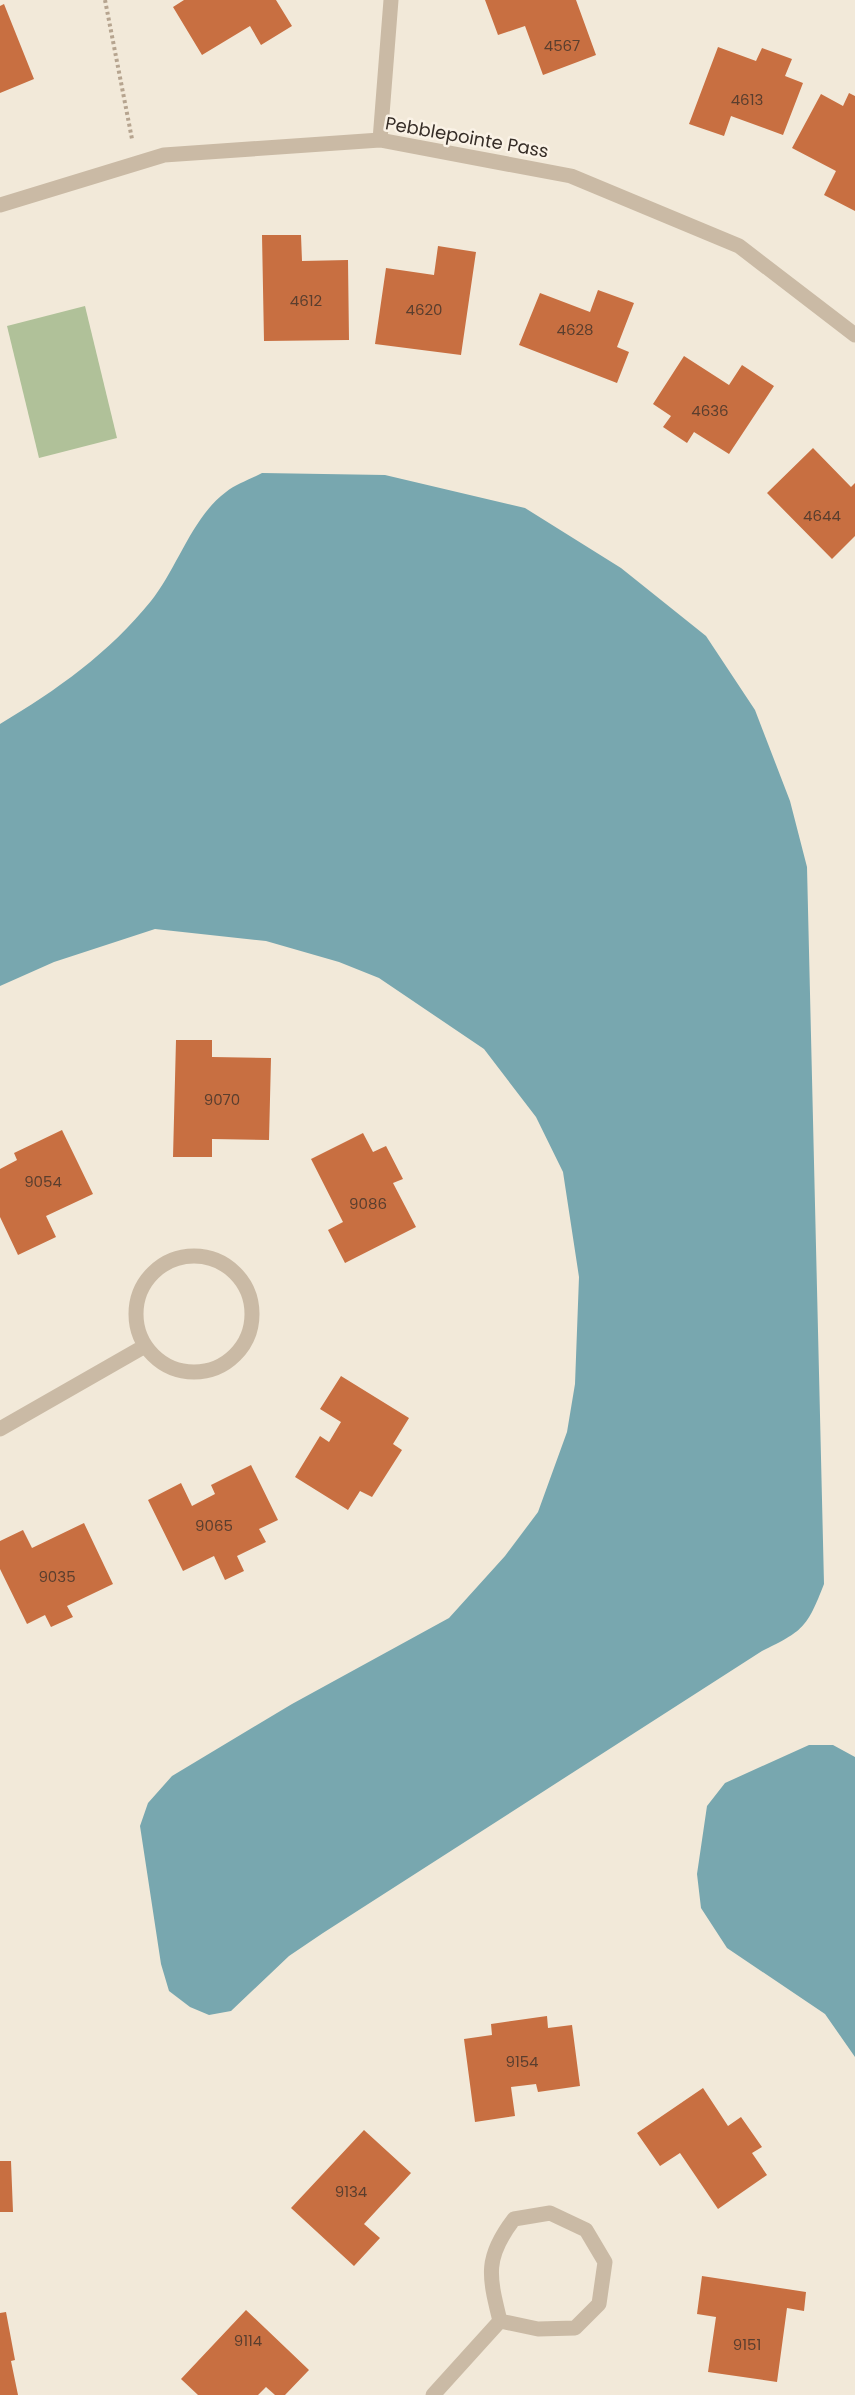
<svg xmlns="http://www.w3.org/2000/svg" width="855" height="2395" viewBox="0 0 855 2395" font-family="Poppins,sans-serif">
	<style>
		.green { fill: #b0c199 }
		.water { fill: #78a7af }
		.building { fill: #c86f41 }
		.lines { fill: none; stroke-linecap: round; stroke-linejoin: round }
		.path { stroke: #b6a48f; stroke-width: 4; stroke-dasharray: 3 3; stroke-linecap: butt }
		.street { stroke: #cabaa5; stroke-width: 15 }
		.labels { text-anchor: middle; dominant-baseline: central; stroke-width: 5; stroke-linejoin: round; paint-order: stroke }
		.number-label { font-size: 15px; fill: #5a3e2e }
		.street-label { font-size: 18px; fill: #362d27; stroke: #faf2e6 }
	</style>
	<rect width="100%" height="100%" fill="#f2e9d9"/>
	<path class="green" d="M 85,306 L 117,438 L 39,458 L 7,326 Z"/>
	<path class="water" d="M 262,473 L 385,475 L 525,508 L 621,568 L 706,636 L 755,710 L 790,801 L 807,867 L 824,1584 C 807,1628 803,1631 762,1651 L 323,1933 L 289,1956 L 231,2011 L 209,2015 L 190,2007 L 169,1991 L 161,1964 L 140,1826 L 148,1803 L 172,1776 L 292,1704 L 449,1618 L 505,1556 L 538,1512 L 567,1432 L 575,1384 L 579,1277 L 563,1172 L 536,1117 L 484,1049 L 379,978 L 339,962 L 266,941 L 155,929 L 54,962 L 0,986 L 0,724 C 57,690 109,653 151,601 C 177,569 192,517 226,492 C 236,484 251,479 262,473 Z
		M 809,1745 L 833,1745 L 855,1757 L 855,2057 L 825,2014 L 727,1948 L 701,1908 L 697,1874 L 707,1806 L 725,1783 Z"/>
	<path class="building" d="M 184,0 L 276,0 L 292,26 L 261,45 L 250,26 L 202,55 L 173,7 Z
		M 485,0 L 576,0 L 596,55 L 543,75 L 525,26 L 498,35 Z
		M 4,4 L 34,79 L 0,93 L 0,6 Z
		M 718,47 L 756,61 L 762,48 L 792,59 L 785,76 L 803,83 L 783,135 L 731,116 L 724,136 L 689,124 Z
		M 849,93 L 855,96 L 855,211 L 824,195 L 836,171 L 792,148 L 821,94 L 843,106 Z
		M 262,235 L 301,235 L 302,261 L 348,260 L 349,340 L 264,341 Z
		M 438,246 L 476,252 L 461,355 L 375,344 L 386,268 L 434,275 Z
		M 598,290 L 634,303 L 617,347 L 629,352 L 617,383 L 519,345 L 540,293 L 590,312 Z
		M 684,356 L 729,385 L 742,365 L 774,386 L 729,454 L 694,432 L 687,443 L 663,427 L 671,416 L 653,404 Z
		M 813,448 L 851,487 L 855,483 L 855,536 L 832,559 L 767,493 Z
		M 176,1040 L 212,1040 L 212,1057 L 271,1058 L 269,1140 L 212,1139 L 212,1157 L 173,1157 Z
		M 62,1130 L 93,1194 L 46,1216 L 56,1237 L 18,1255 L 0,1217 L 0,1169 L 17,1160 L 14,1153 Z
		M 363,1133 L 373,1152 L 386,1146 L 403,1179 L 393,1183 L 416,1227 L 345,1263 L 328,1230 L 343,1222 L 311,1159 Z
		M 341,1376 L 409,1418 L 393,1444 L 402,1450 L 372,1497 L 360,1491 L 348,1510 L 295,1477 L 320,1436 L 329,1442 L 341,1422 L 320,1409 Z
		M 251,1465 L 278,1520 L 259,1529 L 266,1542 L 237,1556 L 244,1571 L 225,1580 L 214,1556 L 183,1571 L 148,1500 L 181,1483 L 192,1506 L 215,1494 L 211,1485 Z
		M 84,1523 L 113,1584 L 67,1606 L 73,1617 L 51,1627 L 45,1615 L 27,1624 L 0,1569 L 0,1541 L 23,1530 L 32,1548 Z
		M 547,2016 L 548,2028 L 572,2025 L 580,2086 L 538,2092 L 536,2084 L 511,2087 L 515,2116 L 475,2122 L 464,2039 L 492,2035 L 491,2024 Z
		M 703,2088 L 728,2126 L 741,2117 L 762,2147 L 752,2153 L 767,2175 L 718,2209 L 680,2153 L 660,2166 L 637,2133 Z
		M 364,2130 L 411,2173 L 364,2224 L 380,2238 L 354,2266 L 291,2208 Z
		M 0,2161 L 11,2161 L 13,2212 L 0,2212 Z
		M 702,2276 L 806,2292 L 804,2311 L 787,2308 L 777,2382 L 708,2372 L 716,2317 L 697,2314 Z
		M 246,2310 L 309,2370 L 285,2395 L 275,2395 L 266,2387 L 258,2395 L 198,2395 L 181,2379 Z
		M 6,2312 L 15,2360 L 11,2361 L 18,2395 L 0,2395 L 0,2313 Z"/>
	<g class="lines">
		<path class="path" d="M 105,0 L 132,139"/>
		<path class="street" d="M 380,140 L 391,0
			M 0,205 L 164,155 L 380,140 L 571,176 L 739,246 L 855,335
			M136 1314a58 58 0 1 1 116 0a58 58 0 1 1-116 0Z
			M 0,1429 L 145,1346
			M 550,2213 L 586,2230 L 605,2262 L 599,2304 L 575,2328 L 538,2329 L 500,2321 C 489,2276 484,2258 514,2219 Z
			M 433,2395 L 500,2321"/>
	</g>
	<g class="labels">
		<g class="number-label">
			<text x="562" y="45">4567</text>
			<text x="747" y="99">4613</text>
			<text x="306" y="300">4612</text>
			<text x="424" y="309">4620</text>
			<text x="575" y="329">4628</text>
			<text x="710" y="410">4636</text>
			<text x="822" y="515">4644</text>
			<text x="222" y="1099">9070</text>
			<text x="43" y="1181">9054</text>
			<text x="368" y="1203">9086</text>
			<text x="214" y="1525">9065</text>
			<text x="57" y="1576">9035</text>
			<text x="522" y="2061">9154</text>
			<text x="351" y="2191">9134</text>
			<text x="248" y="2340">9114</text>
			<text x="747" y="2344">9151</text>
		</g>
		<g class="street-label">
			<text transform="translate(467 137) rotate(10)">Pebblepointe Pass</text>
		</g>
	</g>
</svg>
